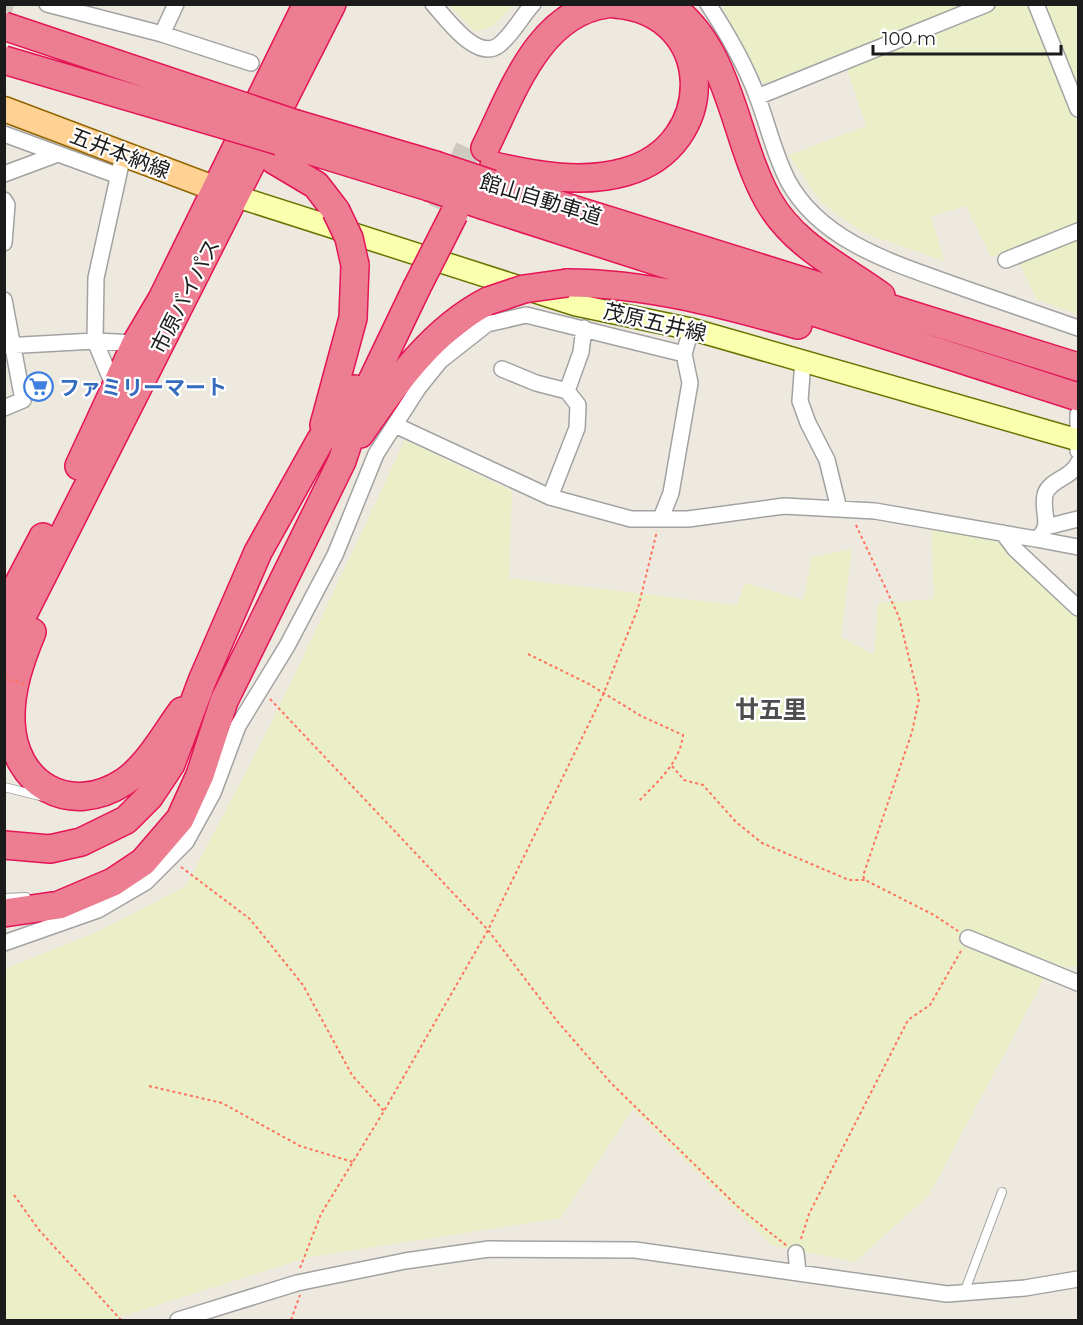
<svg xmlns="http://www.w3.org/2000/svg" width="1083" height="1325" viewBox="0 0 1083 1325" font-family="Montserrat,'Noto Sans JP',sans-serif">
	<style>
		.farmland { fill: #ebefc8 }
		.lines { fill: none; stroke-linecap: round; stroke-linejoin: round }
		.street-tunnel { stroke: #cecac2; stroke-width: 15; stroke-dasharray: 15 8; stroke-linecap: butt }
		.highway-tunnel { stroke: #cecac2; stroke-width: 27; stroke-dasharray: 27 14; stroke-linecap: butt }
		.lane-casing { stroke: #a2a2a2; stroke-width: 10 }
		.street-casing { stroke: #a2a2a2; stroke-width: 18 }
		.secondary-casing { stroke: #657400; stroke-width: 24 }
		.primary-casing { stroke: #926400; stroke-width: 27 }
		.highway-casing { stroke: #e41457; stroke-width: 30 }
		.path { stroke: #ff725f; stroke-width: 2; stroke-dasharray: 3 3; stroke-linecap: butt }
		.lane { stroke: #fff; stroke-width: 8 }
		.street { stroke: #fff; stroke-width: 15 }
		.secondary { stroke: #f9ffac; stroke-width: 21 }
		.primary { stroke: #ffd293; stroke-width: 24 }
		.highway { stroke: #ed7e91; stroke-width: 27 }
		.highway-bridge-casing { stroke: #e41457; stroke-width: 30; stroke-linecap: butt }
		.path-bridge { stroke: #ff725f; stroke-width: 2; stroke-dasharray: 3 3; stroke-linecap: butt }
		.highway-bridge { stroke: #ed7e91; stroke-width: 27 }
		.labels { text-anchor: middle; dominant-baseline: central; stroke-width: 4.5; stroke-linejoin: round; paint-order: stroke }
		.street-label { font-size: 21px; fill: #1b1b1b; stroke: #fff }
		.shop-label { font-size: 21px; font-weight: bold; fill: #366cbe; stroke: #fff; text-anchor: start }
		.quarter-label { font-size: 24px; font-weight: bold; fill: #4e4e4e; stroke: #fff }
	</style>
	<rect width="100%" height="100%" fill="#eee9df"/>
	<path class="farmland" d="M 448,5 L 514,5 L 493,26 L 475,32 Z
		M 721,5 L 1078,5 L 1078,315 L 1036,299 L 1015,254 L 991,257 L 966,206 L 931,216 L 944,261 L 864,233 L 821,203 L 789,155 L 866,126 L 847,69 L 763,83 Z
		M 405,440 L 512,491 L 509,578 L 737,605 L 745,583 L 803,600 L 812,557 L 852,549 L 841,637 L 874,655 L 878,603 L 934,599 L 931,526 L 981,529 L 1078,608 L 1078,967 L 1051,966 L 929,1195 L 855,1262 L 771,1245 L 633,1109 L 561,1218 L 309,1257 L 111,1320 L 5,1320 L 5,969 L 95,933 L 186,886 L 274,718 Z"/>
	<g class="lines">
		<path class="street-tunnel" d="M 4,11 L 7,4"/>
		<path class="highway-tunnel" d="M 441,210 L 469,147"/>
		<defs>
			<path id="lane" d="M 4,787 L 44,797
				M 4,898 L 26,897
				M 964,1293 L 1002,1192"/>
			<path id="street" d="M 47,4 L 162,34 L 251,63
				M 433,4 C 447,19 477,62 499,45 C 513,34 521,17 533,4
				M 708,4 C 727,33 745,64 757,96 C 768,125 774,154 788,181 C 822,244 900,265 963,288 C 1001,301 1040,315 1078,328
				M 1036,4 L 1078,109
				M 162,34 L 176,4
				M 757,97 L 987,4
				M 4,134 L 116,175
				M 4,174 L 55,155
				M 4,200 L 7,205 L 4,243
				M 1006,260 L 1078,231
				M 4,300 L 23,400 L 4,408
				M 4,346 L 95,341 L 136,343
				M 803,360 L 800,401 L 808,423 L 827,460 L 839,509
				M 502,369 L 536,383 L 567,391 L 578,405 L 577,428 L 550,497
				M 115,389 L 95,341 L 96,278 L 123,155
				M 567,391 L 581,352 L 584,328
				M 1078,414 L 1078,451
				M 395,425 L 550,497 L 631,519 L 688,519 L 784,506 L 875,511 L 1036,539 C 1054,527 1041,512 1045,495 C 1048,480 1072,478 1078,463
				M 661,518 L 671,493 L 690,383 L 684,354 L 691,329
				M 1046,527 L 1078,519
				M 1003,533 L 1015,549 L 1078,608
				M 1036,539 L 1078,547
				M 968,938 L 1078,983
				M 4,943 L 98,910 L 146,882 L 186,842 L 213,793 L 238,726 L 287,646 L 335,555 L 376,454 L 419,387 L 440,361 L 487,324 L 526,315 L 684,354
				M 796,1253 L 798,1272
				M 178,1320 L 297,1283 L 405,1261 L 489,1249 L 635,1250 L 947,1294 L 1025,1288 L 1078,1279"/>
			<path id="secondary" d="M 235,196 L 576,305 L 691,329 L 1078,440"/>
			<path id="primary" d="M 4,109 L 232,195"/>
			<path id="highway" d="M 667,4 C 731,46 733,138 768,200 C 794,246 840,266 881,296
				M 296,124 L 435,165
				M 279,141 L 429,187
				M 485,148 C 512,94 538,13 607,4
				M 274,160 L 316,185 L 336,211
				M 494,166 C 537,176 583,184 625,172 C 720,146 718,12 615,4
				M 492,184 L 1078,367
				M 485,206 L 1078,397
				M 567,283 C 646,283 723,304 798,325
				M 324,425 L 353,318 L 355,265
				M 360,434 C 394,384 433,329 488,301
				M 79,466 L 136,343 L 162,299 L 307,4
				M 4,611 L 43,537
				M 32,632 C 20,661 10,690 11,721 C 13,785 70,817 124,782 C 148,766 165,734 182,711
				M 4,652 L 332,4
				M 4,845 L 50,849 L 81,842 L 126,820 L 149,797 L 171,764 L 202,681 L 258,552 L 320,441 L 355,389
				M 4,913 L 59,905 L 113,882 L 143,862 L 180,819 L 200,775 L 224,701 L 342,461 L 360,406 L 416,289"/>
		</defs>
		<use href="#lane" class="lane-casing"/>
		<use href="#street" class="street-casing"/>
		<use href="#secondary" class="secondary-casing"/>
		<use href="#primary" class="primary-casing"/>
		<use href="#highway" class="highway-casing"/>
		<path class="path" d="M 856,525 L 899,617 L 919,699 L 912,732 L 863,876 L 865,880 L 934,915 L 958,931
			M 528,654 L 589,684 L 641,716 L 683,735 C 680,763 657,782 639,801
			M 270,699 L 488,930 L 557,1021 L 611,1083 L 737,1206 L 787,1246
			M 672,766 L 684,780 L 703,785 L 736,822 L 762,843 L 849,880 L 865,880
			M 181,867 L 250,919 L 303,985 L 352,1075 L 384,1111
			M 149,1086 L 222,1103 L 300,1146 L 353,1162
			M 14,1195 L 39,1230 L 121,1320
			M 801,1239 L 809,1214 L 908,1020 L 930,1005 L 961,951
			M 300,1268 L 321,1214 L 384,1111 L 488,930 L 603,695 L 638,608 L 657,531
			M 291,1320 L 300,1295"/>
		<use href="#lane" class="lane"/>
		<use href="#street" class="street"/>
		<use href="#secondary" class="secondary"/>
		<use href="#primary" class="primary"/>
		<use href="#highway" class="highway"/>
		<defs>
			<path id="highway-bridge" d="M 4,26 L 296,124
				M 4,60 L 279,141
				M 435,165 L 492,184
				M 429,187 L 485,206
				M 336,211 L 349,238 L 355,265
				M 416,289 L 454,214
				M 488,301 L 524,289 L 567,283"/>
		</defs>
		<use href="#highway-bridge" class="highway-bridge-casing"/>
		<path class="path-bridge" d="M 4,678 L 24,684"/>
		<use href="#highway-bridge" class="highway-bridge"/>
	</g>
	<defs>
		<symbol id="supermarket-ring" viewBox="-11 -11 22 22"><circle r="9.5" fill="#fff" stroke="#3f7fe0" stroke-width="1.5"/><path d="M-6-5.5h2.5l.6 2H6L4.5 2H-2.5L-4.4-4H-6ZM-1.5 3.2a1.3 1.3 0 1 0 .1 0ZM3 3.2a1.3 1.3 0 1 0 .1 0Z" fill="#3f7fe0"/></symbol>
	</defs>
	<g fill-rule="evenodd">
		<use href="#supermarket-ring" x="22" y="370" width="33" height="33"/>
	</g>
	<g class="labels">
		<g class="street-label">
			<text transform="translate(120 153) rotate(21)">五井本納線</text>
			<text transform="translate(541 199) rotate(17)">館山自動車道</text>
			<text transform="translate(185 296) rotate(-63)">市原バイパス</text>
			<text transform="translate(655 322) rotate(13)">茂原五井線</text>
		</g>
		<g class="shop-label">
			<text x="59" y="387">ファミリーマート</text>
		</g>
		<g class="quarter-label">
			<text x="771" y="709">廿五里</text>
		</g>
	</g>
	<rect width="1083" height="1325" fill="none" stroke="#1b1b1b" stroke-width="12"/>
	<path d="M873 45v9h188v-9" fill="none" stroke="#1b1b1b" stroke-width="3"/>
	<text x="882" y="45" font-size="18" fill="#1b1b1b" stroke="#ffffff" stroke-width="4.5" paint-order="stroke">100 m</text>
</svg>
